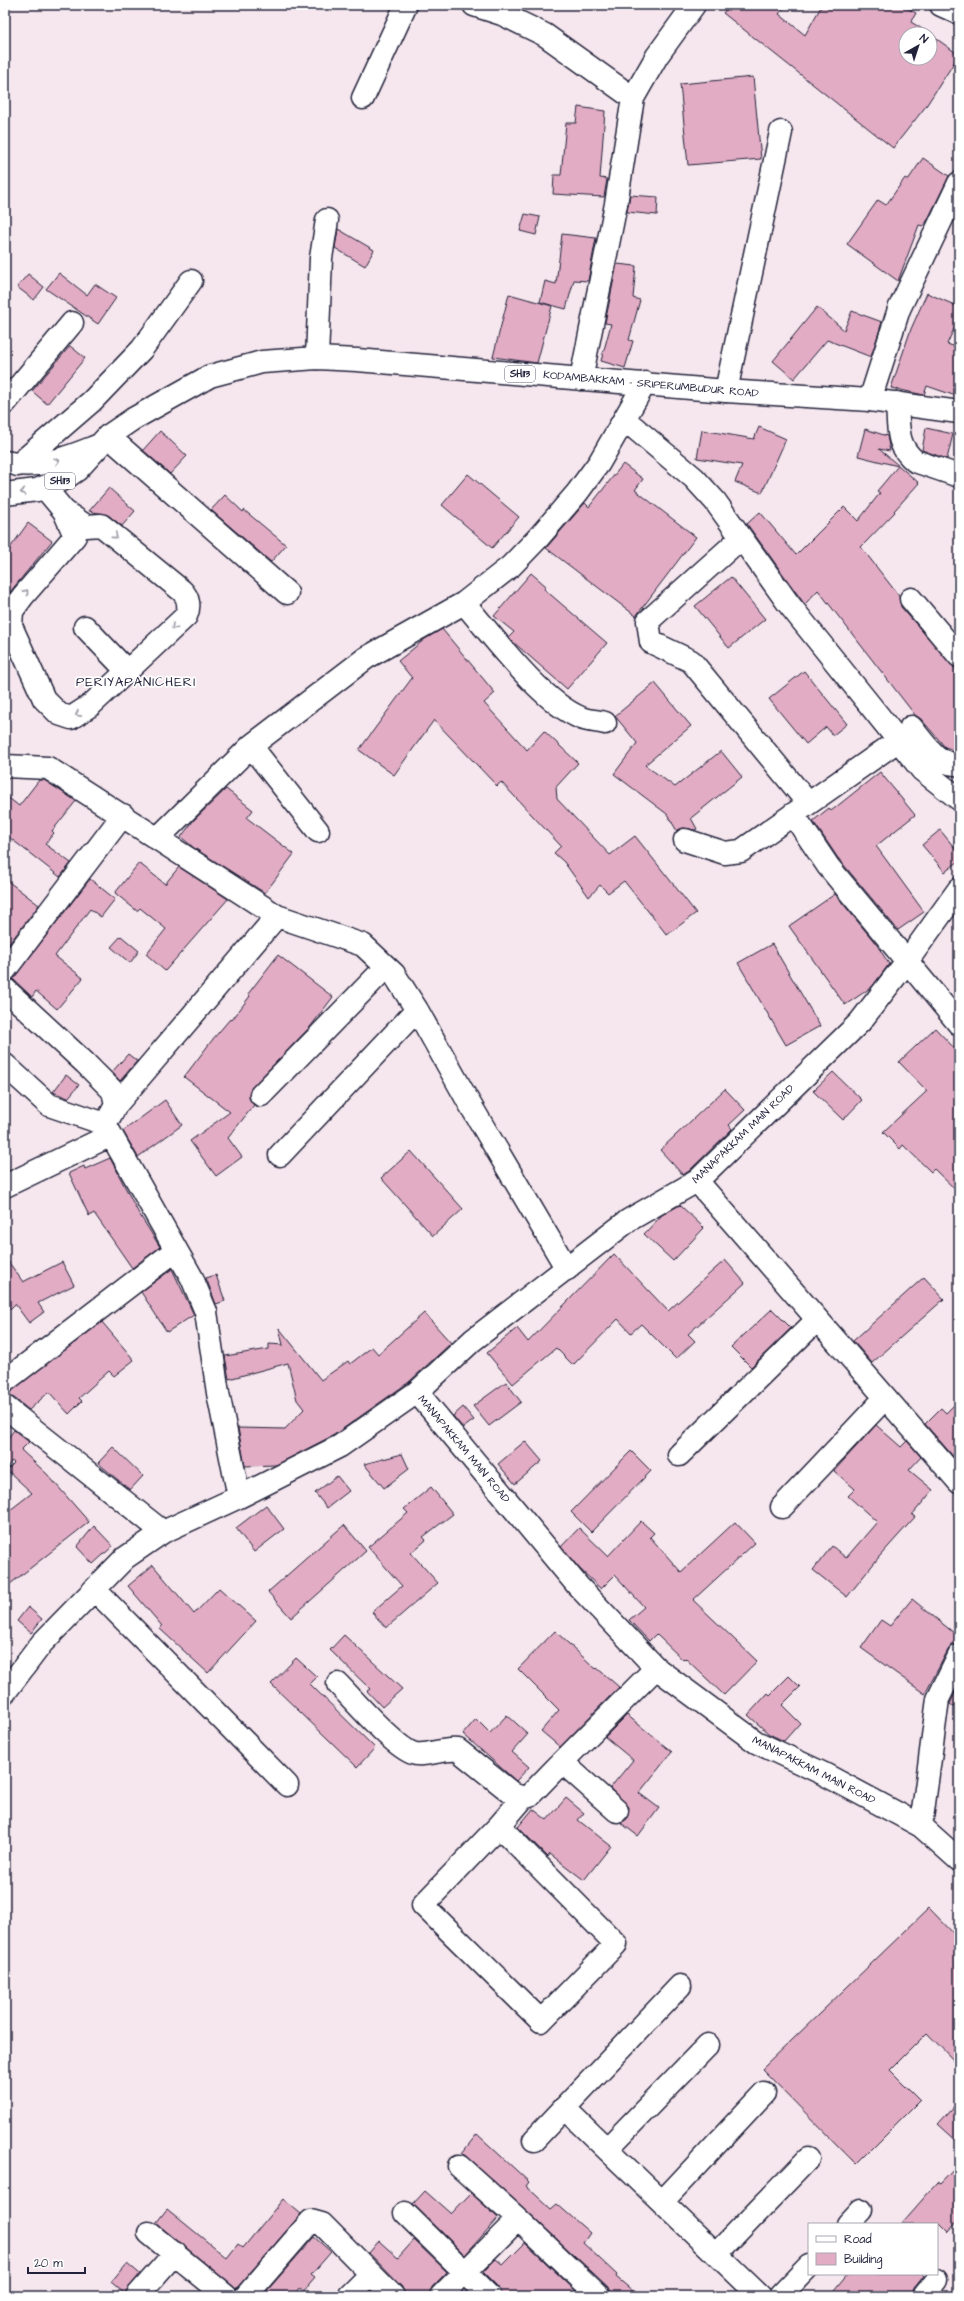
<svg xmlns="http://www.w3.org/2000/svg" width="964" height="2301" viewBox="0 0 964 2301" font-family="'Architects Daughter',sans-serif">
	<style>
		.building { fill: #e2acc4; stroke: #22223b }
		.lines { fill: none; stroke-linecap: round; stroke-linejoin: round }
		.minor-casing { stroke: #22223b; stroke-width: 25 }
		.major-casing { stroke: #22223b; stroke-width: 25 }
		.minor { stroke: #fff; stroke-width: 22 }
		.major { stroke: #fff; stroke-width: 22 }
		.oneway { stroke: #9c9ca7 }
		.labels { text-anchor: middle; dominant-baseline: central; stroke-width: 3.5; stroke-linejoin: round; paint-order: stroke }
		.shield { fill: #fff; stroke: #646476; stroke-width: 1 }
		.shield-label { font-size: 10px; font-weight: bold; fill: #22223b }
		.street-label { font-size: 11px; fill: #22223b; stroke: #fff }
		.quarter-label { font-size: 13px; letter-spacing: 1px; fill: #22223b; stroke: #fff }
	</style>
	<rect width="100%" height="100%" fill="#f6e6ed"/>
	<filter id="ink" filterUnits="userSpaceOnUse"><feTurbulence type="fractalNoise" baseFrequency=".025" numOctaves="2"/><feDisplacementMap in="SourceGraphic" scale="8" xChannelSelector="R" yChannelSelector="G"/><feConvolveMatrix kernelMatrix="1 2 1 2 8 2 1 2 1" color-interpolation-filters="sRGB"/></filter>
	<g filter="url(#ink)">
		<path class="building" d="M 730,5 L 786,5 L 779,14 L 805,35 L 822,5 L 901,5 L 916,13 L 911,22 L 930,34 L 906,34 L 906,58 L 930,58 L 930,34 L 959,55 L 926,106 L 893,148 L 723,13 Z
			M 753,77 L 761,159 L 688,165 L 680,84 Z
			M 578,107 L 605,111 L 600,178 L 607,179 L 604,197 L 553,194 L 554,175 L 561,175 L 566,123 L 576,123 Z
			M 923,158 L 949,176 L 927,221 L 923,226 L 919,225 L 898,281 L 847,244 L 878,200 L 886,205 L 905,178 L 908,180 Z
			M 630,195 L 658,197 L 657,215 L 627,212 Z
			M 525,214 L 540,217 L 536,235 L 520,231 Z
			M 338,229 L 374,250 L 365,266 L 335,248 Z
			M 562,234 L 596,238 L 588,281 L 574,280 L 566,309 L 540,302 L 545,281 L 556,284 Z
			M 617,264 L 636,266 L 633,298 L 640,300 L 629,340 L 633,341 L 625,368 L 601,361 L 611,324 L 605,323 Z
			M 59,273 L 87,295 L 95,284 L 116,298 L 98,324 L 46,289 Z
			M 28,274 L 44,287 L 34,300 L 17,287 Z
			M 927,293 L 959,307 L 959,318 L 947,344 L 959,348 L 959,397 L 927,386 L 924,395 L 891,388 L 911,329 Z
			M 509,294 L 552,306 L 537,363 L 493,357 Z
			M 817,307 L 844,330 L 852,311 L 882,322 L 871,357 L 827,340 L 794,379 L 773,361 Z
			M 70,346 L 85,358 L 47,404 L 32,391 Z
			M 759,427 L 786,439 L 762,493 L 735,482 L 742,465 L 697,458 L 702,430 L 754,439 Z
			M 926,428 L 953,434 L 947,459 L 922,450 Z
			M 865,429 L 887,436 L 890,451 L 879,449 L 919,483 L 894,511 L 895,512 L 861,547 L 899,596 L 901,607 L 959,673 L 959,752 L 945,747 L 921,719 L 915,715 L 818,590 L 805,604 L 803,602 L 747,524 L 760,512 L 796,555 L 844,507 L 858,521 L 880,493 L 877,491 L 898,466 L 858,456 Z
			M 160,431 L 187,456 L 170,474 L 143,450 Z
			M 623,464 L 643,479 L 635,490 L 696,537 L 636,616 L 546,548 L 585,503 L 589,507 Z
			M 468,474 L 519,517 L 492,548 L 442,505 Z
			M 109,488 L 135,511 L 122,526 L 108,515 L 89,511 Z
			M 225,495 L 243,512 L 244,510 L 286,545 L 271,562 L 211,510 Z
			M 28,523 L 52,541 L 10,592 L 5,589 L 5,555 Z
			M 531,573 L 546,586 L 544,589 L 607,643 L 567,689 L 512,641 L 509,637 L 514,632 L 494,616 Z
			M 731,577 L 765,619 L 729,648 L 695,606 Z
			M 442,629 L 495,693 L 484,703 L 527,750 L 544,731 L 578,763 L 556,787 L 557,799 L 610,855 L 635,836 L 696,913 L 667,935 L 624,881 L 608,893 L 600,885 L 589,897 L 564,862 L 554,853 L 561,846 L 501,782 L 497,786 L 434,720 L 394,775 L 359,750 L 412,678 L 398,661 L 425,639 Z
			M 804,671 L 847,724 L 833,735 L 826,727 L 806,744 L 769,699 Z
			M 655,683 L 691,726 L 645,765 L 675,787 L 721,751 L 742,777 L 691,818 L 697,829 L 695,830 L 683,828 L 677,831 L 667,814 L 614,774 L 637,743 L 615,716 Z
			M 880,772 L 915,815 L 876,846 L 924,912 L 898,930 L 838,858 L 813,821 L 829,808 L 831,811 Z
			M 39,780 L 44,780 L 76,801 L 52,831 L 54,833 L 45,844 L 71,863 L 60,877 L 5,834 L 5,795 L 19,806 Z
			M 226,789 L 253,810 L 247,818 L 294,854 L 265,893 L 194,848 L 181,837 L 194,820 Z
			M 940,830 L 959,853 L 959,861 L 945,872 L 922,845 Z
			M 139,863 L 165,884 L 179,867 L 228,899 L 165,971 L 146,954 L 166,929 L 140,908 L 137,911 L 115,893 Z
			M 5,879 L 39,905 L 5,949 Z
			M 90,879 L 115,899 L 101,917 L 90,909 L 55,956 L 83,978 L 57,1009 L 36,991 L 32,997 L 13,979 Z
			M 835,894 L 877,945 L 889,964 L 872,987 L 845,1005 L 789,926 Z
			M 121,936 L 139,951 L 130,963 L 111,947 Z
			M 772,944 L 820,1026 L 786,1045 L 738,963 Z
			M 278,955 L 333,997 L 311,1026 L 252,1087 L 249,1098 L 254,1105 L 228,1138 L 242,1157 L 216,1176 L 190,1141 L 230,1112 L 184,1077 L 213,1039 L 230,1019 L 232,1020 L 250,996 L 248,994 Z
			M 935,1028 L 959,1053 L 959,1193 L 934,1169 L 931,1172 L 903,1145 L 900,1149 L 883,1132 L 927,1091 L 899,1062 Z
			M 128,1054 L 137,1061 L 120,1081 L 112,1072 Z
			M 833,1072 L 862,1100 L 843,1120 L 813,1091 Z
			M 66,1075 L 79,1085 L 68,1098 L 53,1092 Z
			M 725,1089 L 745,1110 L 729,1125 L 732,1129 L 689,1171 L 683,1175 L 660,1150 Z
			M 165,1100 L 182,1125 L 138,1157 L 123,1131 Z
			M 411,1151 L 463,1209 L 433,1236 L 381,1178 Z
			M 110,1158 L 138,1212 L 160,1247 L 132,1268 L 94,1213 L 89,1216 L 69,1173 L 84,1166 L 85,1169 Z
			M 680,1205 L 704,1228 L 673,1261 L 644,1234 L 662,1215 Z
			M 614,1254 L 668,1311 L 725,1260 L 745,1283 L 688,1334 L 695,1341 L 676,1359 L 641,1324 L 631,1333 L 618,1319 L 573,1365 L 556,1348 L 513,1384 L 487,1353 L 517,1328 L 528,1342 Z
			M 5,1257 L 23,1282 L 62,1262 L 74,1285 L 38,1303 L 44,1312 L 29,1323 L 15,1304 L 5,1314 Z
			M 172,1269 L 194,1315 L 167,1332 L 141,1292 Z
			M 216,1275 L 225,1301 L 216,1304 L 206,1278 Z
			M 924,1277 L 944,1299 L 872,1363 L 853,1341 Z
			M 772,1309 L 791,1328 L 751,1367 L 731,1347 Z
			M 424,1313 L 451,1343 L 409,1382 L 334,1435 L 276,1465 L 245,1466 L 238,1428 L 285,1429 L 304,1409 L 297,1400 L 288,1363 L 229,1379 L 225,1356 L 269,1349 L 269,1344 L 283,1345 L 279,1328 L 321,1380 L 348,1361 L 350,1364 L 372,1347 L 378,1354 Z
			M 102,1322 L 134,1360 L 114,1376 L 109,1371 L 79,1398 L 82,1401 L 69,1414 L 49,1392 L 29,1410 L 13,1397 L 5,1395 Z
			M 506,1382 L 521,1402 L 489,1426 L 473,1406 Z
			M 959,1400 L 959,1463 L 925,1424 L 941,1408 L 946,1413 Z
			M 463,1407 L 474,1420 L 463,1428 L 453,1416 Z
			M 876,1425 L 901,1447 L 907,1441 L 921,1457 L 909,1470 L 933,1490 L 912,1515 L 915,1517 L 879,1557 L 847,1597 L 813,1570 L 832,1546 L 846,1558 L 877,1522 L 848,1496 L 855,1489 L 834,1471 Z
			M 14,1430 L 29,1442 L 21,1450 L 47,1474 L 89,1522 L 5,1588 L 5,1514 L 32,1493 L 7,1470 L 14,1463 L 12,1461 L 5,1468 L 5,1435 L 8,1438 Z
			M 525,1441 L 542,1461 L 515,1484 L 498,1464 Z
			M 113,1447 L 143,1476 L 130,1490 L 98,1463 Z
			M 631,1451 L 651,1471 L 591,1532 L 571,1512 Z
			M 402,1454 L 409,1469 L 384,1488 L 364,1464 Z
			M 337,1476 L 349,1491 L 327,1508 L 315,1493 Z
			M 431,1487 L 453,1514 L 423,1537 L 426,1540 L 411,1553 L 438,1583 L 386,1628 L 372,1612 L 402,1586 L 368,1547 L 408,1513 L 404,1509 Z
			M 266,1505 L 284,1529 L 254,1552 L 236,1528 Z
			M 641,1521 L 654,1533 L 650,1537 L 681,1572 L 735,1522 L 755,1543 L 693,1600 L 757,1661 L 724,1695 L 685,1658 L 683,1660 L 656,1634 L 649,1641 L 629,1620 L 644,1607 L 615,1575 L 601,1589 L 580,1569 L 561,1547 L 579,1528 L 608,1556 Z
			M 344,1525 L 366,1551 L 291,1618 L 268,1592 Z
			M 94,1526 L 113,1546 L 93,1564 L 77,1547 Z
			M 153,1565 L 194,1614 L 219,1588 L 256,1621 L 208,1673 L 160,1629 L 162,1626 L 128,1586 Z
			M 912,1599 L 959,1637 L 959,1644 L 952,1645 L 948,1650 L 925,1694 L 861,1648 L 881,1620 L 890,1626 Z
			M 28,1607 L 42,1619 L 31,1633 L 17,1621 Z
			M 555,1631 L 596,1669 L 597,1668 L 619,1687 L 560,1747 L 541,1731 L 559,1710 L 518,1669 Z
			M 344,1635 L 402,1689 L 382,1707 L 367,1691 L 370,1689 L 330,1650 Z
			M 296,1658 L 317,1677 L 310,1684 L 375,1748 L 357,1767 L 271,1684 Z
			M 789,1676 L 800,1687 L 782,1705 L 800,1723 L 784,1741 L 769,1734 L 748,1715 L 768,1693 L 770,1695 Z
			M 959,1684 L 959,1711 L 950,1704 Z
			M 507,1715 L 528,1734 L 512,1752 L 529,1767 L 516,1781 L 463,1734 L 476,1719 L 490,1733 Z
			M 627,1715 L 672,1752 L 639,1793 L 659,1808 L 638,1836 L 621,1823 L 627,1819 L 629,1807 L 610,1788 L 633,1760 L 605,1737 Z
			M 566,1798 L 584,1813 L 578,1820 L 611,1846 L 584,1880 L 550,1854 L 548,1857 L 518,1827 L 533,1809 L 547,1820 Z
			M 929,1908 L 959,1939 L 959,2066 L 927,2033 L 890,2070 L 920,2100 L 856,2164 L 762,2069 Z
			M 959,2101 L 959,2143 L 938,2124 Z
			M 477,2134 L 529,2182 L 526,2186 L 551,2209 L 557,2204 L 590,2233 L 583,2243 L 617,2275 L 616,2277 L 639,2296 L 611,2296 L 608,2287 L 526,2210 L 462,2153 Z
			M 959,2165 L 959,2220 L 948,2232 L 940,2224 L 901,2224 L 937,2183 L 940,2185 Z
			M 425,2191 L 451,2214 L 471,2193 L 498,2218 L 465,2255 L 413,2204 Z
			M 283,2199 L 301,2214 L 236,2289 L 156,2223 L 167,2209 L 227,2258 L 238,2244 L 243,2248 Z
			M 314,2237 L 331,2252 L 311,2275 L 315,2278 L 304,2291 L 300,2288 L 294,2296 L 269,2296 L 265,2293 Z
			M 414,2240 L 447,2272 L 432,2287 L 429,2296 L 405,2296 L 402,2287 L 369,2253 L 379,2241 L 398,2258 Z
			M 525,2243 L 581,2296 L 501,2296 L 498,2287 L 483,2272 L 496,2259 L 503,2265 Z
			M 127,2263 L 140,2274 L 125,2294 L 111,2282 Z
			M 848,2274 L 922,2274 L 924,2276 L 914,2288 L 912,2296 L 830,2296 Z"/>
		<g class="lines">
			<defs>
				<path id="minor" d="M 474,5 L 502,14 L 545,35 L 633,98
					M 941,5 L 959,13
					M 363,98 L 406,5
					M 317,358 L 321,258 L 327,220
					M 581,379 L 616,204 L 633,98 L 657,56 L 694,5
					M 726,391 L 781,132
					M 870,400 L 899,309 L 959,183
					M 5,403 L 72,323
					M 897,403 C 899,426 895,445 915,461 L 959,476
					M 624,419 L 694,478 L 715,501 L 788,603 L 922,770 L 959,799
					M 108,436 L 287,593
					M 18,465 L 92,401 L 142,349 L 191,281
					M 44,487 L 64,511 L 75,536 L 23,596 L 12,611 L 11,626 L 44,699 L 59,714 L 71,718 L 91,705 L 186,616 C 190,607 189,598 182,591 L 106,529 L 101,525 L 86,526 L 64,511
					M 741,538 L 648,621 L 651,642 L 691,661 L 808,803
					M 911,599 L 959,656
					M 464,603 C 493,636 541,702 581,718 C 588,721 598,721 605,723
					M 85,627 L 127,671
					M 911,727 C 923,741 938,767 959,764
					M 251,746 L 318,831
					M 5,766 L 48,768 L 277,916 L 363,945 L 394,974 L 417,1010 L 468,1101 L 567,1269
					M 793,814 L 828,866 L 959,1024
					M 158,838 L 251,746 L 366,658 L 464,603 L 511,566 L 539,537 L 577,493 L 599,463 L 645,383
					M 685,840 L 725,853 L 741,851 L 899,740
					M 5,970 L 123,815
					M 5,989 L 85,1063 L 113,1091 L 116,1105 L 110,1116
					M 5,1065 L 49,1105 L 105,1124 L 192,1278 L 206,1312 L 218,1393 L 239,1497
					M 261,1095 L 386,967
					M 116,1105 L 277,916
					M 280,1155 L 417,1010
					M 697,1181 L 959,1482
					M 5,1186 L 111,1135
					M 5,1381 L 176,1250
					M 5,1407 L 163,1532
					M 679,1455 L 817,1320
					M 782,1507 L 885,1398
					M 95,1590 L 287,1785
					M 338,1684 C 353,1699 397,1751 416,1754 C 429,1756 443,1748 458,1750 L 513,1794 L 523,1798 L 529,1796 L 562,1762
					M 5,1692 L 42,1643 L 125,1558 L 163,1532 L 239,1497 L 340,1446 L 417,1392
					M 617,1811 L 562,1762 L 656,1668
					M 499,1826 L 616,1944 L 541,2021 L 423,1905 L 499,1826 L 523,1798
					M 921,1826 L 938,1699 L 959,1656
					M 564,2108 L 760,2296
					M 534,2140 L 680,1986
					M 607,2149 L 708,2045
					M 459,2166 L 518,2219
					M 662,2202 L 764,2093
					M 405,2213 L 489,2296
					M 848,2224 L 861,2210
					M 149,2233 L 226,2296
					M 716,2254 L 808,2159
					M 137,2296 L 175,2253
					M 246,2296 L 311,2221 L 322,2224 L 393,2296
					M 349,2296 L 371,2274
					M 441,2296 L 518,2219 L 599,2296
					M 780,2296 L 809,2266
					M 924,2296 L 937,2280"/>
				<path id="major" d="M 5,462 C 39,470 66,458 97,446
					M 5,494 L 37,490 L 64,479 L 77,470 L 108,436 L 133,419 L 210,376 L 262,362 L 317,358 L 357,360 L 726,391 L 870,400 L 959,412
					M 959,889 L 908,960 L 860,1022 L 697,1181 L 629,1220 L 473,1340 L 417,1392 L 578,1586 L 656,1668 L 756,1742 L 824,1774 L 921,1826 L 959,1860"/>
			</defs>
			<use href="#minor" class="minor-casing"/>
			<use href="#major" class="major-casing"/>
			<use href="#minor" class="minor"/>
			<use href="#major" class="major"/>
		</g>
		<defs><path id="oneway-chevron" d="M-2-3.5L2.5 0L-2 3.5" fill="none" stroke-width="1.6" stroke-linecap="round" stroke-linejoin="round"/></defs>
		<g class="oneway">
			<use href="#oneway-chevron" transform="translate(57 461) rotate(-16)"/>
			<use href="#oneway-chevron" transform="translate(23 492) rotate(170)"/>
			<use href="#oneway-chevron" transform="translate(115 536) rotate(40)"/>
			<use href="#oneway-chevron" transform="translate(26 592) rotate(-51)"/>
			<use href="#oneway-chevron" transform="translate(174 627) rotate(137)"/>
			<use href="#oneway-chevron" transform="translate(78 714) rotate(152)"/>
		</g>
	</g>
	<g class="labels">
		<g class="shield">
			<rect x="505" y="366" width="30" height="16" rx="3"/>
			<rect x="45" y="473" width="30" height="16" rx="3"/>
		</g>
		<g class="shield-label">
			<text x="520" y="374">SH113</text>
			<text x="60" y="481">SH113</text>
		</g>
		<g class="street-label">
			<text transform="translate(651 384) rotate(5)">KODAMBAKKAM – SRIPERUMBUDUR ROAD</text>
			<text transform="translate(743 1134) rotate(-44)">MANAPAKKAM MAIN ROAD</text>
			<text transform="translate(464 1449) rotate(50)">MANAPAKKAM MAIN ROAD</text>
			<text transform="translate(814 1770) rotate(27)">MANAPAKKAM MAIN ROAD</text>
		</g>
		<g class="quarter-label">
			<text x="136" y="682">PERIYAPANICHERI</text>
		</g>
	</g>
	<rect width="964" height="2301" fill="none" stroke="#fff" stroke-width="20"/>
	<rect x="10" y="10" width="944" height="2281" fill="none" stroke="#22223b" stroke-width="1.5" filter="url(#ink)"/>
	<rect x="808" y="2223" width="130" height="52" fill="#ffffff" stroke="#a7a7b1"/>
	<rect x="816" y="2236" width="20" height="6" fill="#ffffff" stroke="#a7a7b1"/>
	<text x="844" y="2243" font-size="12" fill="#22223b">Road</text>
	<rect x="816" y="2253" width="20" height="12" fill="#e2acc4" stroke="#a7a7b1"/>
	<text x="844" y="2263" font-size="12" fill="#22223b">Building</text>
	<g transform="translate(918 46) rotate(39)"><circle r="19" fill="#ffffff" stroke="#a7a7b1"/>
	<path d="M0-3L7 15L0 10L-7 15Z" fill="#22223b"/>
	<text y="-6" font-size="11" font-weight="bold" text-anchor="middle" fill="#22223b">N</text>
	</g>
	<path d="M28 2267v6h57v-6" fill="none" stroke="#22223b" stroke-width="2"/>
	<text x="34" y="2267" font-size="12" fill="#22223b" stroke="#ffffff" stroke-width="3" paint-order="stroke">20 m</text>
</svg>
